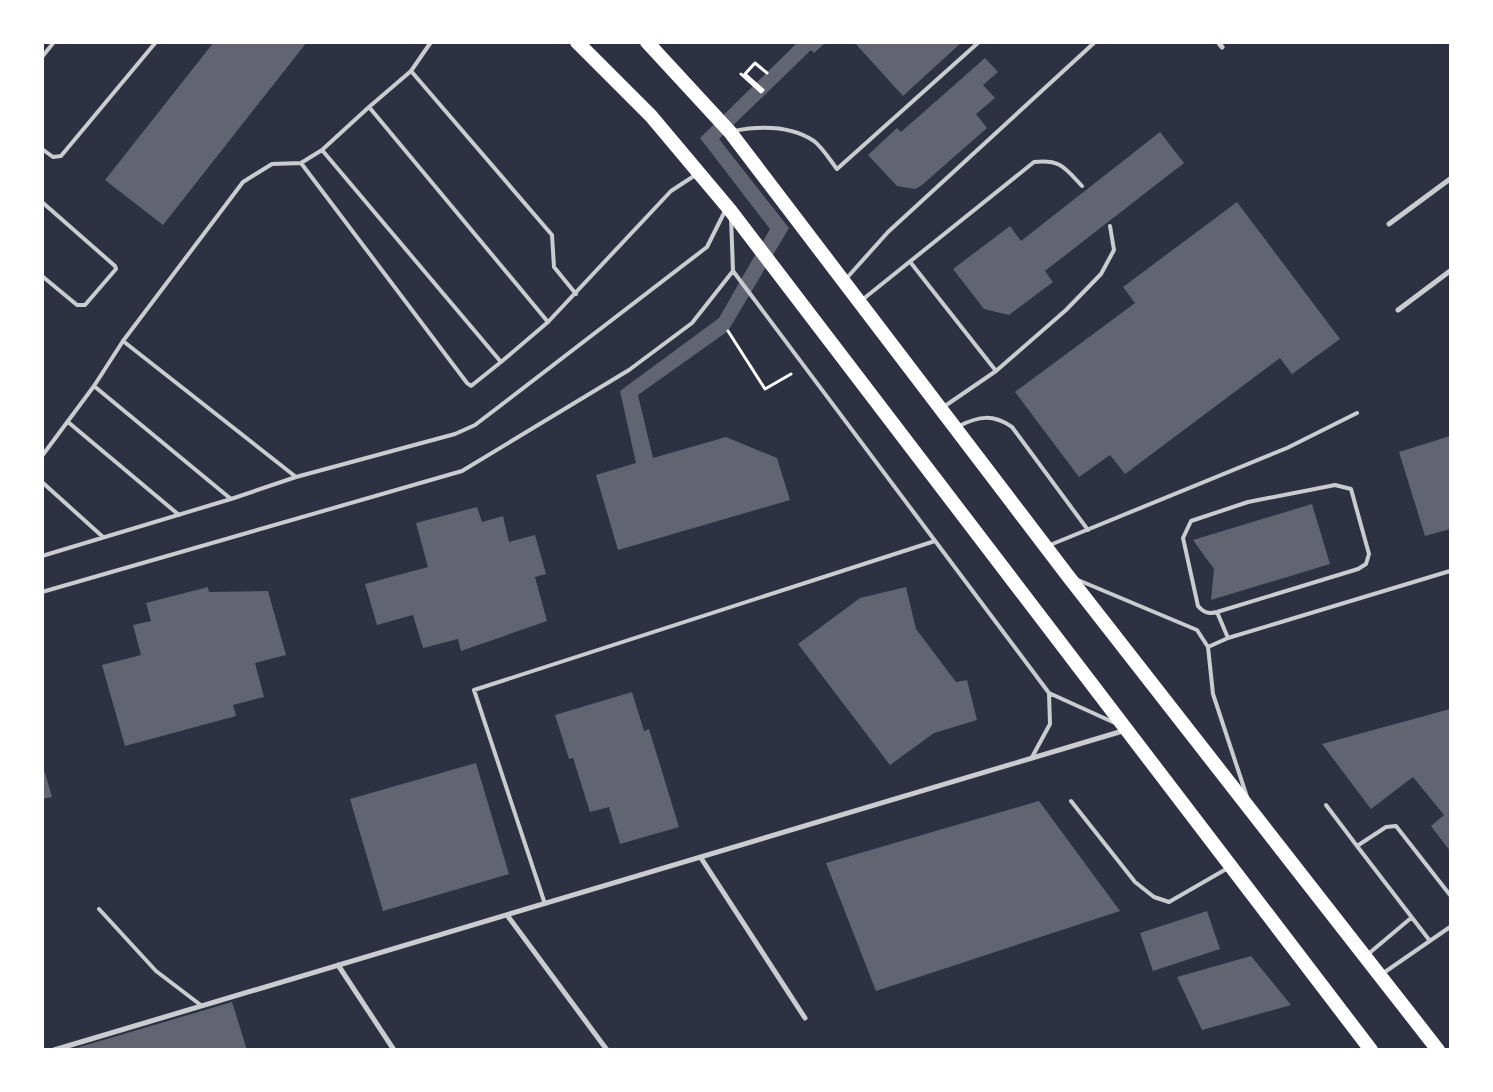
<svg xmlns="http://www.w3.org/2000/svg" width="1493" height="1092" viewBox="0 0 1493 1092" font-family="'Fira Sans',sans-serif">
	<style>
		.building { fill: #626471 }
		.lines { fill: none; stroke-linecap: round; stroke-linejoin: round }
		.path { stroke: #fff; stroke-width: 3 }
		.service { stroke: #caccd0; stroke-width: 4 }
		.minor { stroke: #caccd0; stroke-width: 5 }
		.trunk { stroke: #fff; stroke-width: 14 }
	</style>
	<rect width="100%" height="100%" fill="#2d3142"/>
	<path class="building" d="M 214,42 L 307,42 L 163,225 L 105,180 Z
		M 798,42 L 826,42 L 814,53 L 811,50 L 719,139 L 789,228 L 728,331 L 638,395 L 653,458 L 726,437 L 777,458 L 790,500 L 618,550 L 596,475 L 636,463 L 620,391 L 719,318 L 770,229 L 700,138 Z
		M 854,42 L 962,42 L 903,96 Z
		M 985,58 L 998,72 L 983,85 L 995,98 L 976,114 L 987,128 L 922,185 L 915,189 L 897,186 L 868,155 L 897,128 L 901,132 Z
		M 1160,132 L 1184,163 L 1045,271 L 1053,282 L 1009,315 L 984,309 L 953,269 L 1010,226 L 1021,241 Z
		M 1237,202 L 1340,339 L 1292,374 L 1280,358 L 1125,474 L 1110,455 L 1079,477 L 1015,392 L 1135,303 L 1123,287 Z
		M 1450,436 L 1450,529 L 1425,536 L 1399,452 Z
		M 1312,504 L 1330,564 L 1211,600 L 1214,569 L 1193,540 Z
		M 477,507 L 482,522 L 503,516 L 509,542 L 535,535 L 546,574 L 535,577 L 547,621 L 461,651 L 458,639 L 423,648 L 413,615 L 377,625 L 365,584 L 428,567 L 416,523 Z
		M 208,587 L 209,592 L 268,591 L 286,655 L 255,663 L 264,697 L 233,705 L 236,716 L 125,746 L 102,665 L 141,655 L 133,625 L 151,621 L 146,603 Z
		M 906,587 L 916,629 L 956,682 L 967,680 L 977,720 L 934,733 L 890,765 L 798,644 L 860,598 Z
		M 632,692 L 644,731 L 649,729 L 679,827 L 620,844 L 609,807 L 590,812 L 573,758 L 569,759 L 555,715 Z
		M 1450,709 L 1450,851 L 1431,826 L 1444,815 L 1413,777 L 1371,809 L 1322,744 Z
		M 42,763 L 52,797 L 42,799 Z
		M 476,763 L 509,874 L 383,911 L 350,799 Z
		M 1039,801 L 1120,911 L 876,991 L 826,863 Z
		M 1207,911 L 1220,949 L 1153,971 L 1140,933 Z
		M 1251,956 L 1291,1005 L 1202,1030 L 1177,977 Z
		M 232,1002 L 247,1050 L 73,1050 L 73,1049 Z"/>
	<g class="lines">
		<path class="path" d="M 741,74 L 761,92 L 763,90 L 745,74 L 755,63 L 767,73
			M 728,331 L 765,389 L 791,374"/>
		<path class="service" d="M 431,42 L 411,71 L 552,235 L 554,267 L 576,294
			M 42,57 L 54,42
			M 411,71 L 369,107 L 548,322
			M 369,107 L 322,150 L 501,362 L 548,322 L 671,191 L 697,174
			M 733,131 C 759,126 790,125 814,141 C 822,147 830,160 837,169 L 979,42
			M 42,149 L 53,157 L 61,156 L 156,42
			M 322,150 L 301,163 L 467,383 L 471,386 L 501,362
			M 42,202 L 115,266 L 116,269 L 85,305 L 77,305 L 42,276
			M 911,263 L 996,371
			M 733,271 L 1049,693 L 1115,723
			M 845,280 L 888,232 L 1095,42
			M 862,300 L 1034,162 C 1061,159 1065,168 1082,186
			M 123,341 L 296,477
			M 94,386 L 231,499
			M 942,408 L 996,371 L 1066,310 L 1101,274 L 1114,250 L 1110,226
			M 68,422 L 179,515
			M 959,426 C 979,416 993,414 1012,427 L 1088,530
			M 42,456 L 94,386 L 123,341 L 243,182 L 272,164 L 301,163
			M 42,482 L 103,537
			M 1335,485 L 1351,489 L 1369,554 L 1366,564 L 1358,569 L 1217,612 C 1209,614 1204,613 1198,606 L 1183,538 L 1191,521 L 1248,502 Z
			M 1050,545 L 1287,448 L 1357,413
			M 42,556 L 231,499 L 296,477 L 455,434 L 475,425 L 707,247 L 726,209
			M 1078,580 L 1197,630 L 1208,647 L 1213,694 L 1247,797
			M 42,592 L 462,471 L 629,370 L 692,323 L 733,271 L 731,217
			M 1217,612 L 1228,638
			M 1208,647 L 1228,638 L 1450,571
			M 1031,759 L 1050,724 L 1049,693
			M 1071,801 L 1135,882 L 1154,897 L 1169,902 L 1228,868
			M 1326,805 L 1357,846
			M 545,904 L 474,690 L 935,541
			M 99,909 L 156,971 L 202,1006
			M 1430,941 L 1357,846 L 1386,827 L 1396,826 L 1450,895
			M 1367,955 L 1411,918
			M 1382,974 L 1450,927"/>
		<path class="minor" d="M 1218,42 L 1222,47
			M 1389,224 L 1450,179
			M 1398,310 L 1450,271
			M 701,858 L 805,1018
			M 507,915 L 607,1050
			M 338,965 L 394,1050
			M 54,1050 L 1126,730"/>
		<path class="trunk" d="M 577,42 L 651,116 L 730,210 L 1371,1050
			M 647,42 L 730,132 L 1068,576 L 1438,1050"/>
	</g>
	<rect width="1493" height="1092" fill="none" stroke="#ffffff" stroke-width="88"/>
</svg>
